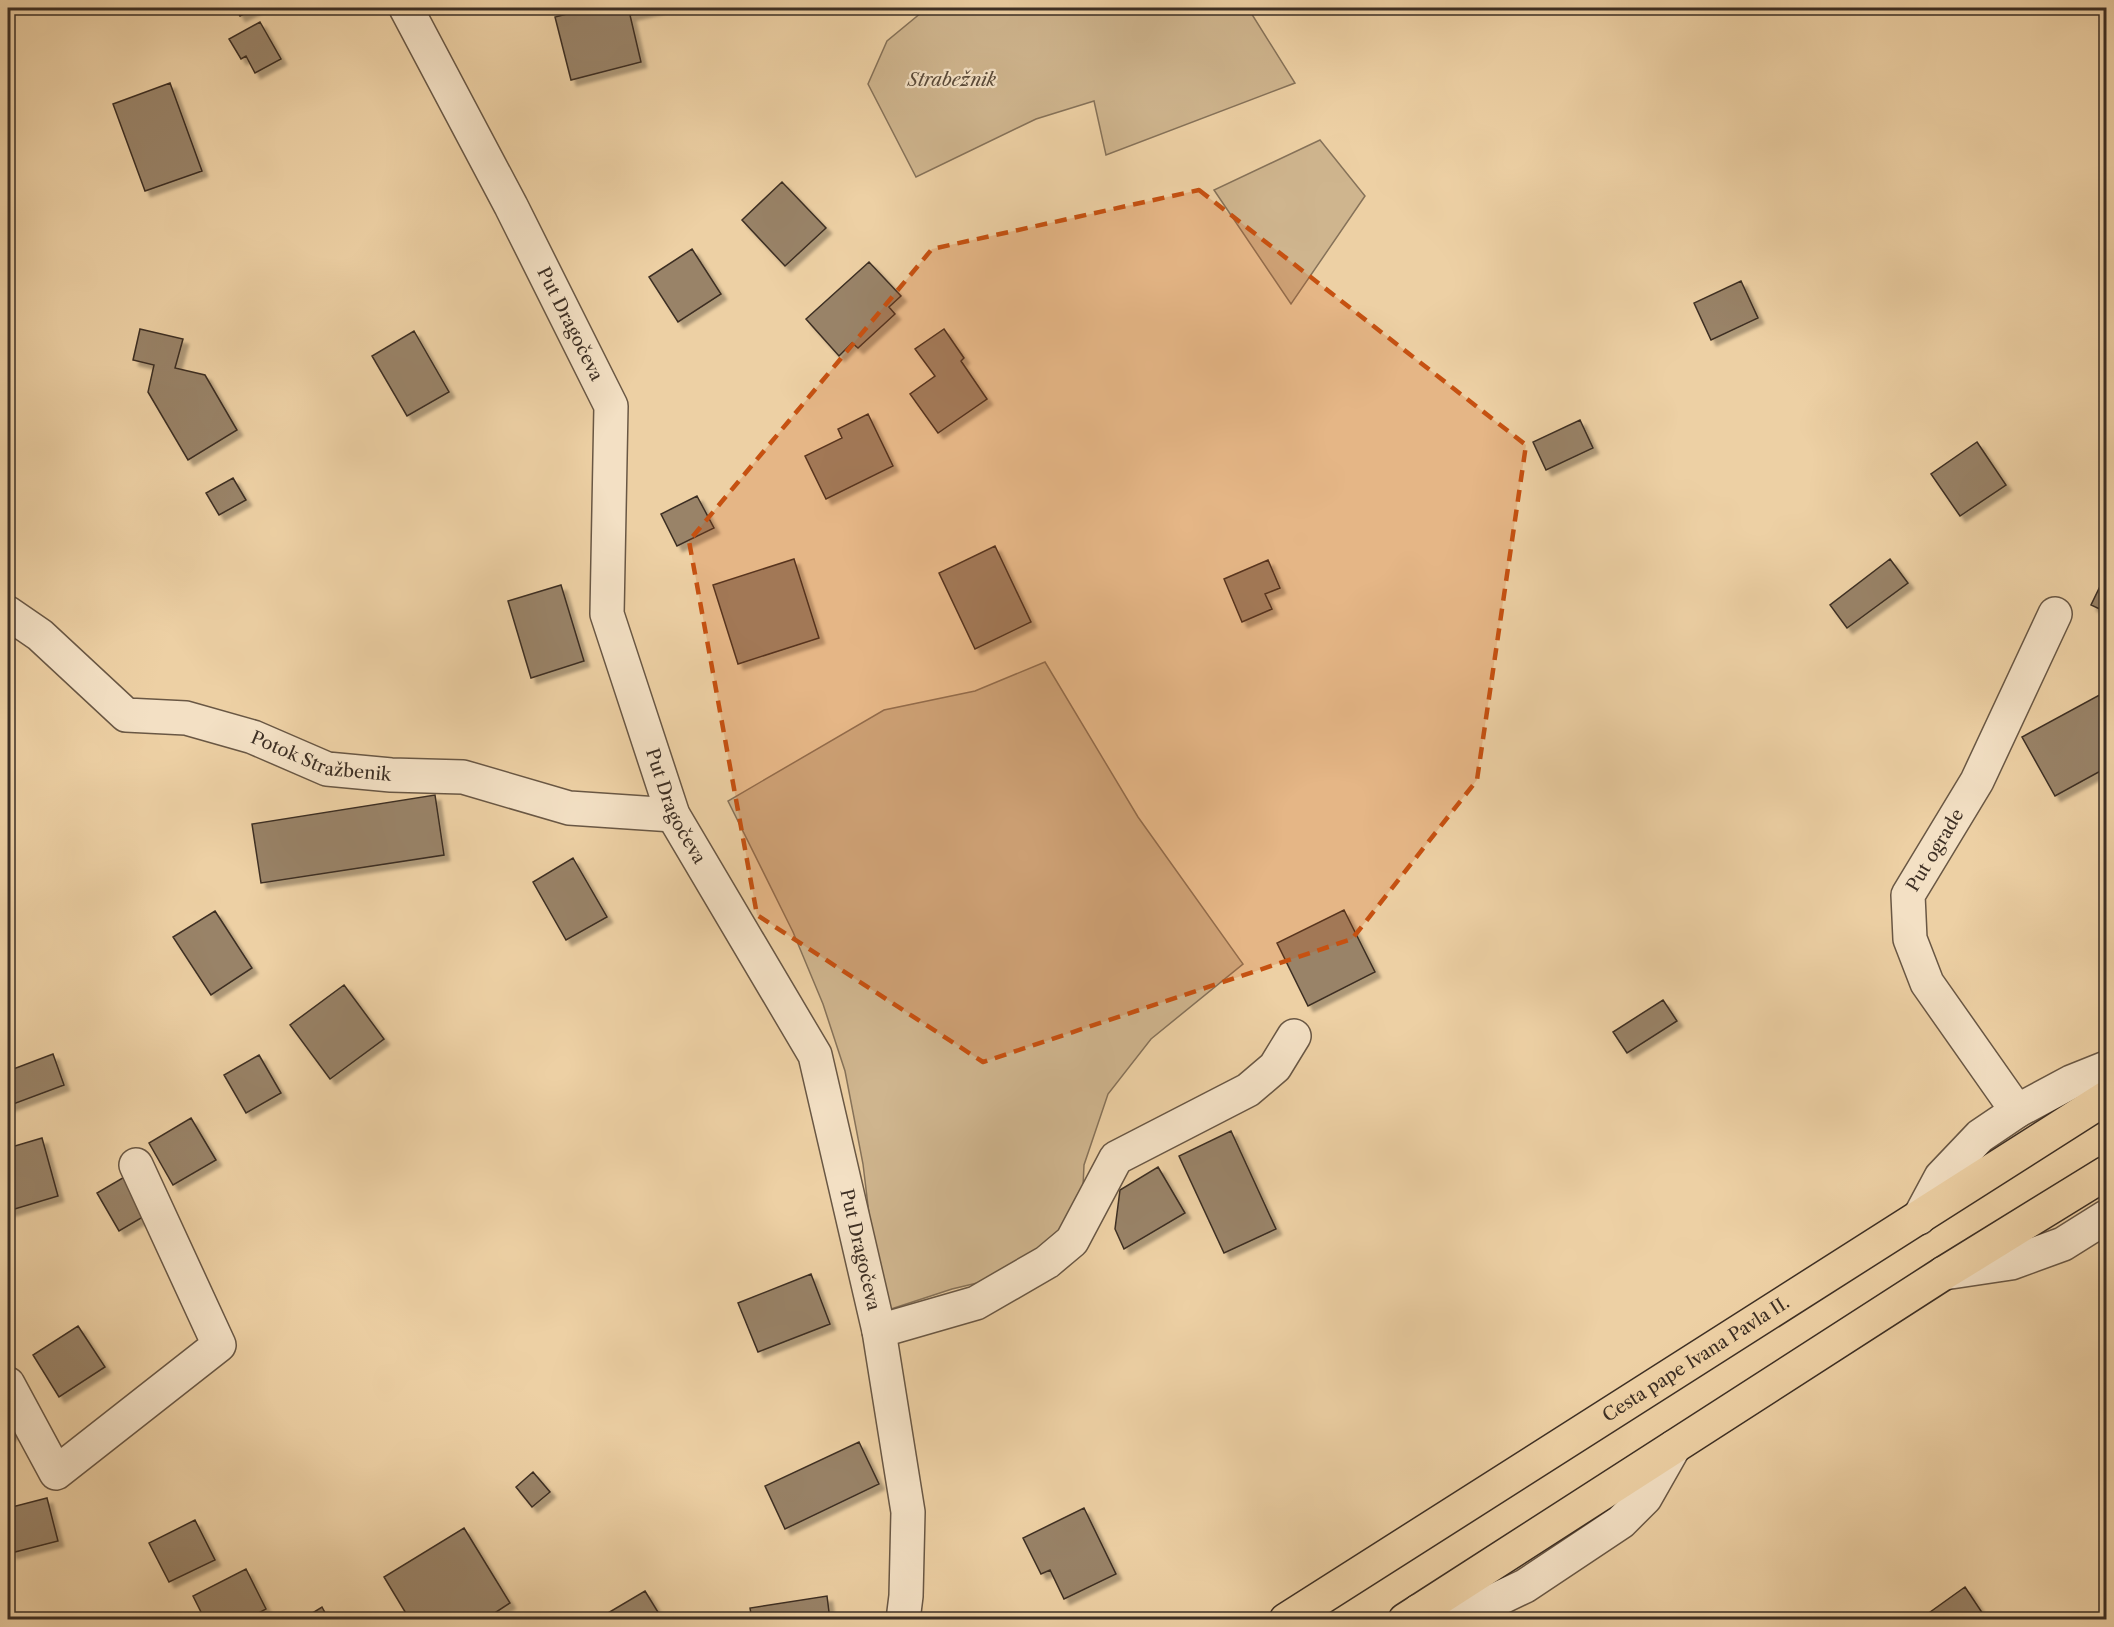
<svg xmlns="http://www.w3.org/2000/svg" width="2114" height="1627" viewBox="0 0 2114 1627" font-family="'Libre Caslon Text',serif">
	<style>
		.green { fill: #cfb58e; stroke: #867259; stroke-width: 1.5 }
		.building { fill: #998367; stroke: #3d2f24; stroke-width: 1.5; filter: url(#shadow) }
		.lines { fill: none; stroke-linecap: round; stroke-linejoin: round }
		.minor-casing { stroke: #695744; stroke-width: 36 }
		.major-casing { stroke: #3d2f24; stroke-width: 36 }
		.minor { stroke: #f3e0c4; stroke-width: 33 }
		.major { stroke: #edd0a4; stroke-width: 33 }
		.marked { fill: #c65111; fill-opacity: 0.2; stroke: #c65111; stroke-width: 4.5; stroke-dasharray: 12 8; stroke-linejoin: round }
		.labels { text-anchor: middle; dominant-baseline: central; stroke-width: 4.5; stroke-linejoin: round; paint-order: stroke }
		.park-label { font-size: 18px; font-style: italic; fill: #5a4a39; stroke: #f3e0c4 }
		.street-label { font-size: 18px; fill: #3d2f24; stroke: #f3e0c4 }
	</style>
	<defs>
		<filter id="shadow"><feDropShadow dx="5.5" dy="5.5" stdDeviation="1.5" flood-color="#0004"/></filter>
	</defs>
	<rect width="100%" height="100%" fill="#edd0a4"/>
	<filter id="stains"><feTurbulence type="fractalNoise" baseFrequency=".00333" numOctaves="4"/><feColorMatrix values="0 0 0 0 .2 0 0 0 0 .09 0 0 0 0 .02 0 0 0 .5 -.17"/></filter>
	<radialGradient id="worn" r=".72"><stop offset=".6" stop-color="#630" stop-opacity="0"/><stop offset="1" stop-color="#630" stop-opacity=".3"/></radialGradient>
	<path class="green" d="M 927,8 L 1248,8 L 1295,83 L 1106,155 L 1094,101 L 1036,119 L 916,177 L 868,84 L 887,41 Z
		M 1320,140 L 1365,196 L 1291,304 L 1214,190 Z
		M 1045,662 L 1138,817 L 1243,964 L 1151,1039 L 1108,1094 L 1084,1165 L 1082,1208 L 1019,1273 L 952,1289 L 885,1311 L 879,1297 L 863,1164 L 845,1071 L 823,1004 L 793,932 L 728,801 L 884,710 L 975,691 Z"/>
	<path class="building" d="M 235,8 L 256,8 L 240,16 Z
		M 591,8 L 659,8 L 630,15 L 641,62 L 571,80 L 555,17 Z
		M 260,22 L 281,59 L 255,73 L 246,56 L 241,59 L 229,39 Z
		M 170,83 L 202,171 L 145,191 L 113,104 Z
		M 782,182 L 826,228 L 785,266 L 742,220 Z
		M 692,249 L 721,294 L 678,322 L 649,277 Z
		M 869,262 L 901,296 L 889,307 L 895,314 L 858,348 L 852,343 L 839,356 L 806,319 Z
		M 1741,281 L 1758,318 L 1711,340 L 1694,303 Z
		M 140,329 L 183,339 L 175,368 L 205,375 L 237,430 L 188,460 L 148,392 L 154,365 L 133,360 Z
		M 944,329 L 964,358 L 961,361 L 987,399 L 938,433 L 910,394 L 935,376 L 915,349 Z
		M 414,331 L 449,392 L 407,416 L 372,356 Z
		M 868,414 L 893,466 L 826,499 L 805,456 L 842,438 L 838,429 Z
		M 1580,420 L 1593,448 L 1546,470 L 1533,442 Z
		M 1977,442 L 2006,485 L 1960,516 L 1931,474 Z
		M 233,478 L 246,500 L 219,515 L 206,493 Z
		M 697,496 L 714,528 L 677,546 L 661,514 Z
		M 995,546 L 1031,622 L 975,649 L 939,573 Z
		M 794,559 L 819,638 L 738,664 L 713,585 Z
		M 1890,559 L 1908,583 L 1847,628 L 1830,605 Z
		M 1268,560 L 1280,588 L 1265,594 L 1272,609 L 1242,622 L 1224,579 Z
		M 2106,574 L 2106,612 L 2091,605 Z
		M 561,585 L 584,661 L 531,678 L 508,601 Z
		M 2105,692 L 2106,768 L 2055,796 L 2022,737 Z
		M 435,795 L 444,855 L 261,883 L 252,824 Z
		M 573,858 L 607,917 L 566,940 L 533,882 Z
		M 1344,910 L 1375,972 L 1308,1006 L 1277,943 Z
		M 215,911 L 252,968 L 211,995 L 173,937 Z
		M 344,985 L 384,1039 L 330,1079 L 290,1025 Z
		M 1663,1000 L 1677,1021 L 1627,1053 L 1613,1032 Z
		M 53,1054 L 64,1085 L 8,1106 L 8,1071 Z
		M 259,1055 L 281,1093 L 246,1113 L 224,1075 Z
		M 191,1118 L 216,1160 L 173,1185 L 149,1143 Z
		M 1231,1131 L 1276,1229 L 1224,1253 L 1179,1156 Z
		M 42,1138 L 58,1196 L 8,1211 L 8,1148 Z
		M 1158,1167 L 1185,1213 L 1124,1249 L 1115,1229 L 1120,1190 Z
		M 126,1176 L 148,1214 L 119,1231 L 97,1193 Z
		M 811,1274 L 830,1324 L 758,1352 L 738,1303 Z
		M 78,1326 L 105,1367 L 59,1397 L 33,1355 Z
		M 8,1397 L 17,1430 L 8,1436 Z
		M 859,1442 L 879,1484 L 785,1529 L 765,1486 Z
		M 533,1472 L 550,1492 L 532,1507 L 516,1487 Z
		M 47,1498 L 58,1541 L 11,1553 L 8,1538 L 8,1508 Z
		M 1084,1508 L 1116,1574 L 1064,1599 L 1050,1570 L 1041,1574 L 1023,1538 Z
		M 195,1520 L 215,1560 L 169,1582 L 149,1543 Z
		M 464,1528 L 510,1603 L 484,1620 L 410,1620 L 384,1577 Z
		M 246,1569 L 266,1609 L 246,1620 L 205,1620 L 193,1596 Z
		M 1965,1587 L 1987,1620 L 1919,1620 Z
		M 645,1591 L 661,1617 L 656,1620 L 596,1620 Z
		M 827,1596 L 830,1620 L 752,1620 L 750,1608 Z
		M 322,1607 L 329,1620 L 301,1620 Z"/>
	<g class="lines">
		<defs>
			<g id="minor">
				<path id="s1" d="M 406,8 L 511,206 L 611,406 L 607,614 L 673,815 L 815,1055 L 879,1331 L 908,1512 L 906,1596 L 903,1620"/>
				<path id="s2" d="M 8,613 L 40,635 L 126,715 L 186,718 L 253,737 L 327,769 L 391,775 L 463,777 L 569,808 L 673,815"/>
				<path id="s3" d="M 2017,1111 L 1927,983 L 1910,939 L 1908,895 L 1977,781 L 2055,614"/>
				<path d="M 1919,1218 L 1941,1177 L 1980,1136 L 2017,1111 L 2071,1082 L 2106,1068"/>
				<path d="M 1944,1273 L 2011,1263 L 2063,1244 L 2106,1217"/>
				<path d="M 879,1331 L 976,1303 L 1047,1262 L 1072,1241 L 1116,1158 L 1248,1090 L 1275,1067 L 1294,1036"/>
				<path d="M 8,1384 L 56,1473 L 219,1345 L 136,1165"/>
				<path d="M 1419,1611 L 1455,1611 L 1481,1607 L 1525,1586 L 1621,1522 L 1645,1498 L 1674,1447"/>
			</g>
			<g id="major">
				<path id="s4" d="M 1286,1620 L 2106,1098"/>
				<path d="M 1405,1620 L 1944,1273 L 2106,1173"/>
			</g>
		</defs>
		<use href="#minor" class="minor-casing"/>
		<use href="#major" class="major-casing"/>
		<use href="#minor" class="minor"/>
		<use href="#major" class="major"/>
	</g>
	<path class="marked" d="M 1199,190 L 1526,445 L 1477,780 L 1352,939 L 983,1062 L 757,915 L 689,541 L 932,249 Z"/>
	<g class="labels">
		<g class="park-label">
			<text x="952" y="80">Strabežnik</text>
		</g>
		<g class="street-label">
			<text stroke="none"><textPath href="#s1" startOffset="356">Put Dragočeva</textPath></text>
			<text stroke="none"><textPath href="#s2" startOffset="358">Potok Stražbenik</textPath></text>
			<text stroke="none"><textPath href="#s1" startOffset="860">Put Dragočeva</textPath></text>
			<text stroke="none"><textPath href="#s3" startOffset="300">Put ograde</textPath></text>
			<text stroke="none"><textPath href="#s1" startOffset="1346">Put Dragočeva</textPath></text>
			<text stroke="none"><textPath href="#s4" startOffset="486">Cesta pape Ivana Pavla II.</textPath></text>
		</g>
	</g>
	<rect width="2114" height="1627" fill="none" stroke="#edd0a4" stroke-width="30"/>
	<rect x="9" y="9" width="2096" height="1609" fill="none" stroke="#3d2f24" stroke-width="3"/>
	<rect x="15" y="15" width="2084" height="1597" fill="none" stroke="#3d2f24" stroke-width="1.5"/>
	<rect width="100%" height="100%" filter="url(#stains)"/>
	<rect width="100%" height="100%" fill="url(#worn)"/>
</svg>
